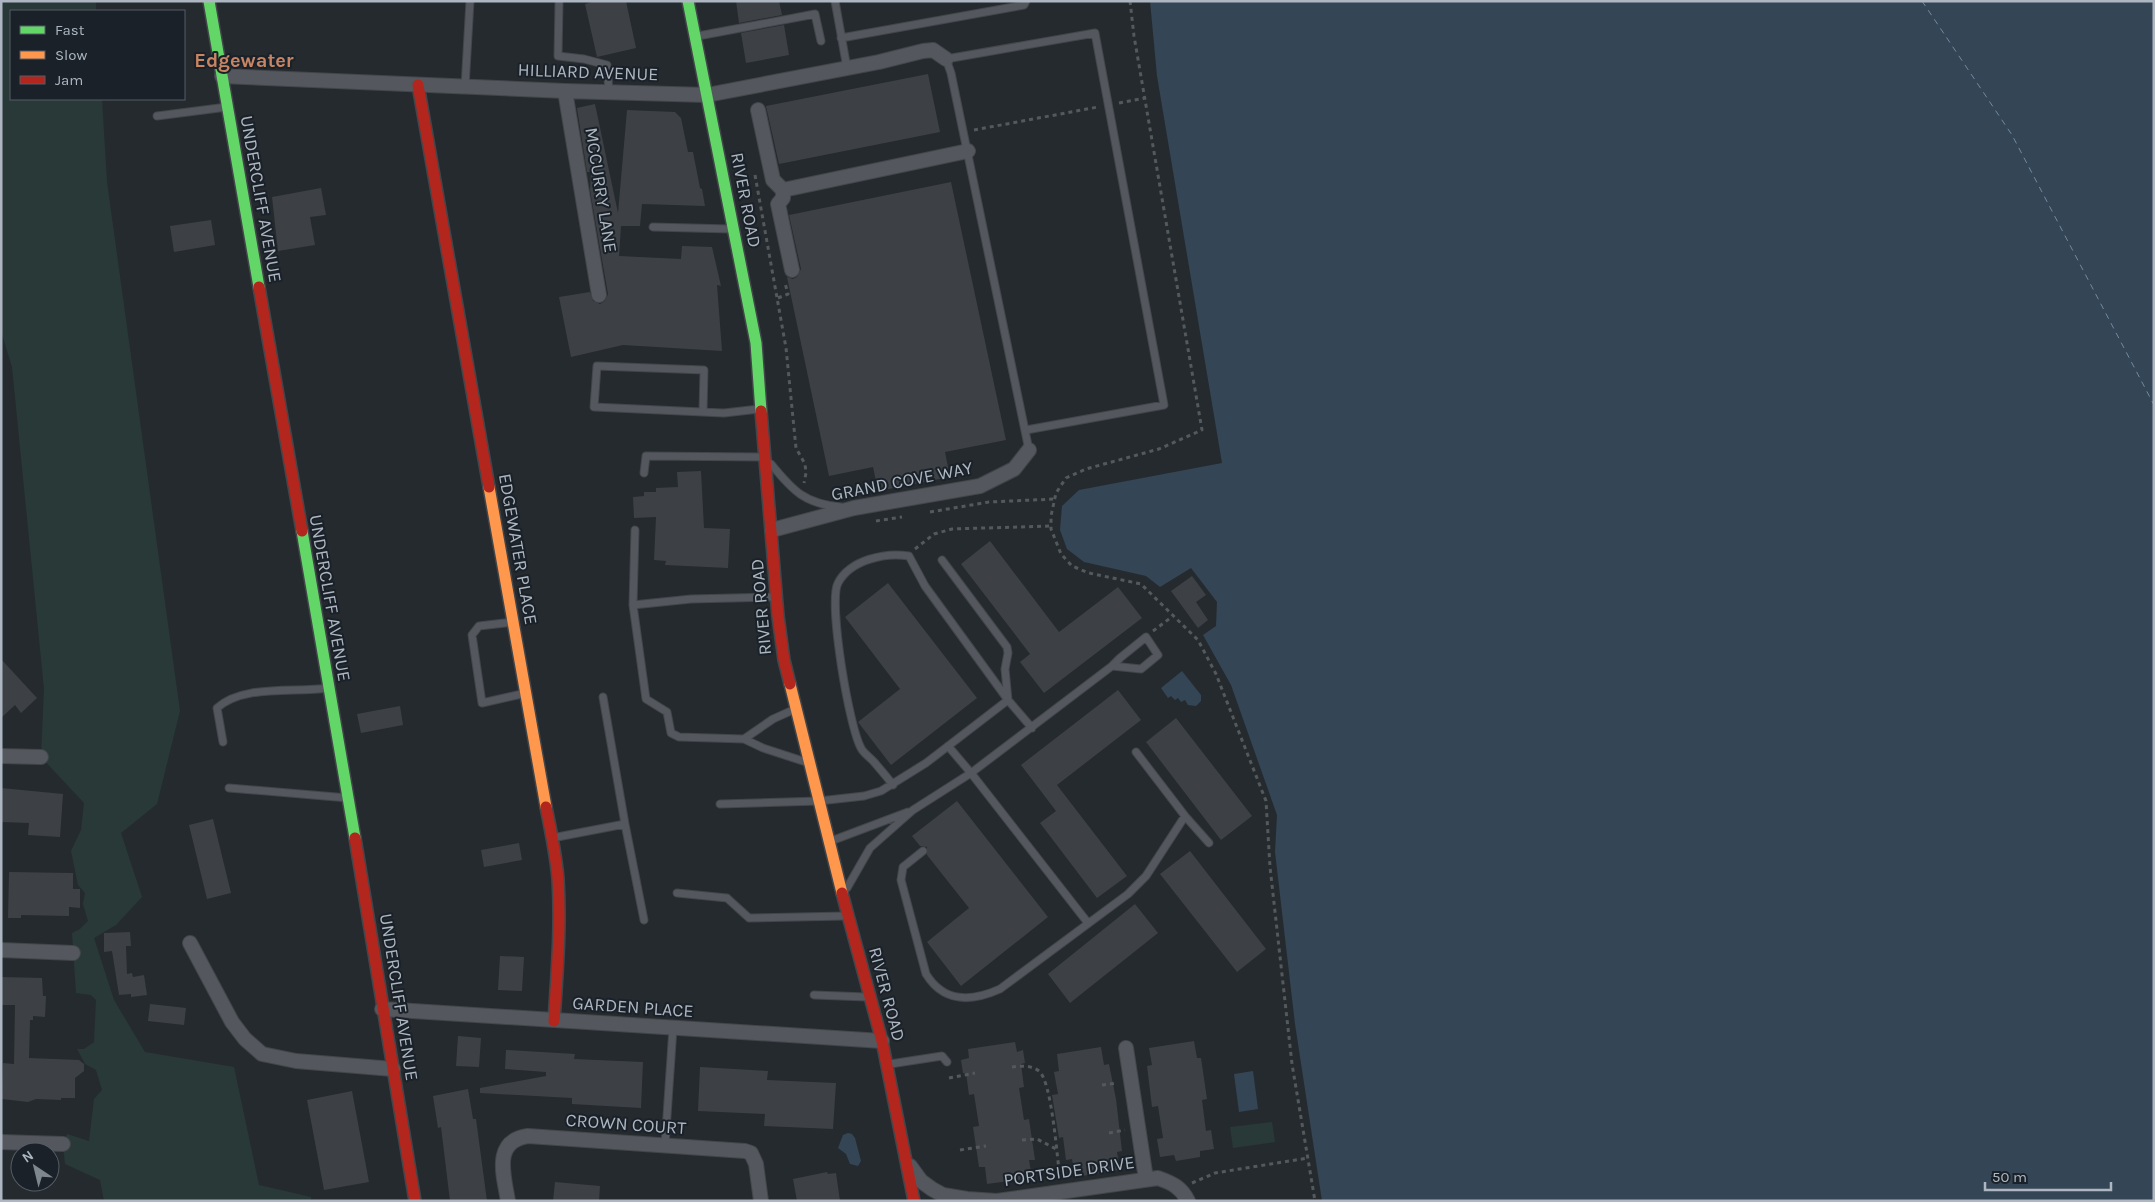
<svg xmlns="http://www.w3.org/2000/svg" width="2155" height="1202" viewBox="0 0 2155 1202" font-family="Karla,sans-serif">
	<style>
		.green { fill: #283938 }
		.water { fill: #344555 }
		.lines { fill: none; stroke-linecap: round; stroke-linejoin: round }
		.ferry { stroke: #718ba2; stroke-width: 1; stroke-dasharray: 6 5; stroke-linecap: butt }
		.building { fill: #3d4146 }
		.lane-casing { stroke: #42464a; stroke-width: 9 }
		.street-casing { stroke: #42464a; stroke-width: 16 }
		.fast-casing { stroke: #42464a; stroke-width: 14 }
		.slow-casing { stroke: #42464a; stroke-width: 14 }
		.jam-casing { stroke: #42464a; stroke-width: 14 }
		.path { stroke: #54595c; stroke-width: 3; stroke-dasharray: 4 4; stroke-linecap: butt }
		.lane { stroke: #54585e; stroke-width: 7 }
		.street { stroke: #54585e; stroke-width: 14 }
		.fast { stroke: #63d668; stroke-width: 11 }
		.slow { stroke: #ff974d; stroke-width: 11 }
		.jam { stroke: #b3261e; stroke-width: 11 }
		.labels { text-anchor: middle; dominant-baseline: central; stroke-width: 4; stroke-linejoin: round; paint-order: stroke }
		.street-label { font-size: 18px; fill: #aeb7c1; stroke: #1a2129 }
		.quarter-label { font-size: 20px; font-weight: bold; fill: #c78563; stroke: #1a2129 }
	</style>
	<rect width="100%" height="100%" fill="#252a2f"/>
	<path class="green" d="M 1,1 L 96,1 L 96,11 L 11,11 L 11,99 L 102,99 L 107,182 L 180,711 L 157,804 L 121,833 L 142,897 L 116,925 L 94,938 L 114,1000 L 145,1052 L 234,1067 L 259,1185 L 311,1197 L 311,1201 L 104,1201 L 100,1180 L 65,1164 L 63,1144 L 67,1134 L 89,1141 L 94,1099 L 102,1090 L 96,1070 L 85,1064 L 77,1049 L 84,1049 L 94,1042 L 96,1000 L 91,995 L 76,993 L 72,933 L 80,929 L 88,921 L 83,904 L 85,893 L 78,885 L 71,851 L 81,830 L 84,803 L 41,757 L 44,689 L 12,367 L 1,331 Z
		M 1272,1122 L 1275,1142 L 1233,1148 L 1230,1127 Z"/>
	<path class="water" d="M 1150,1 L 2154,1 L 2154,1201 L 1322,1201 L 1295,1024 L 1275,852 L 1277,815 L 1231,685 L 1203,635 L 1216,626 L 1217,602 L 1191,568 L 1160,587 L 1146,576 L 1084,562 L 1067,549 L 1060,530 L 1062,506 L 1079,490 L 1222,463 L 1157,76 Z
		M 1182,671 L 1201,695 L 1201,701 L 1196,706 L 1188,705 L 1185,700 L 1181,702 L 1178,698 L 1175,700 L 1171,696 L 1168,698 L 1161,688 Z
		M 1253,1071 L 1258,1109 L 1239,1112 L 1234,1074 Z
		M 848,1133 L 852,1134 L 855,1138 L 861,1161 L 858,1166 L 850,1164 L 846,1154 L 838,1148 L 843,1135 Z"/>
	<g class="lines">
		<path class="ferry" d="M 1922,1 L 2012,135 L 2154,405"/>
	</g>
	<path class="building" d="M 595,1 L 626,1 L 636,48 L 597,57 L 585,4 Z
		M 736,1 L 779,1 L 782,15 L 739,23 Z
		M 784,25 L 789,55 L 746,63 L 741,33 Z
		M 928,74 L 940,132 L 779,164 L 766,106 Z
		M 595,104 L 618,213 L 627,110 L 675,112 L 681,118 L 688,152 L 693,152 L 700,188 L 702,189 L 705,206 L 642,204 L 640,226 L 621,226 L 619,256 L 681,259 L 682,246 L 712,247 L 721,286 L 717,285 L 722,351 L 623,345 L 571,357 L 559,297 L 590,292 L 593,301 L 600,304 L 605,301 L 608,294 L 590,190 L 591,172 L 587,172 L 577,108 Z
		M 951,182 L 1006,440 L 945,452 L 950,477 L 878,491 L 873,467 L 829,476 L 787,277 L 793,279 L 797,277 L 801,269 L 789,215 Z
		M 321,188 L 326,215 L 310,217 L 315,245 L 278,251 L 272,197 Z
		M 211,220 L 215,245 L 174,252 L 170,226 Z
		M 701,471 L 704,528 L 730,529 L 728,568 L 665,565 L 666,561 L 654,560 L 656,517 L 634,518 L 633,497 L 644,496 L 644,492 L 656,492 L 656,488 L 678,487 L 677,472 Z
		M 990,541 L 1059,632 L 1118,587 L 1142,618 L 1044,693 L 1020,662 L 1030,654 L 961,564 Z
		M 1192,576 L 1206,595 L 1196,602 L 1208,620 L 1198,628 L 1171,591 Z
		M 888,583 L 977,698 L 891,765 L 858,722 L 900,689 L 845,617 Z
		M 1,659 L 37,698 L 21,713 L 15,705 L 1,718 Z
		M 1118,690 L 1141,720 L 1057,785 L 1127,876 L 1097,898 L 1040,823 L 1056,811 L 1021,765 Z
		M 400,706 L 403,725 L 361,733 L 357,714 Z
		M 1176,718 L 1252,816 L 1221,840 L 1146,742 Z
		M 1,788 L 63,794 L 60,837 L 28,835 L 29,823 L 1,822 Z
		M 957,801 L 1048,917 L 961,986 L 927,942 L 969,908 L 927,855 L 927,847 L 920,846 L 912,836 Z
		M 213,819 L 231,893 L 207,899 L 189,825 Z
		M 519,843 L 522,860 L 484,867 L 481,850 Z
		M 1190,851 L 1266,949 L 1237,972 L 1160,874 Z
		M 9,872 L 73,873 L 73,889 L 80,889 L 80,908 L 69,907 L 69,916 L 21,915 L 21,918 L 8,918 Z
		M 1135,904 L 1158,933 L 1070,1003 L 1048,974 Z
		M 130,932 L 131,946 L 126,946 L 127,974 L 132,973 L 133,977 L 144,975 L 147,995 L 131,997 L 131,994 L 119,995 L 112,951 L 104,952 L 104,933 Z
		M 500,956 L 524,957 L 522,991 L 498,990 Z
		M 1,977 L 42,978 L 43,996 L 46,996 L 45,1017 L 33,1016 L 33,1020 L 30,1020 L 29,1058 L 79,1060 L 84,1064 L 84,1071 L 75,1078 L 75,1098 L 61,1098 L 61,1100 L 36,1099 L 28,1102 L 2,1099 L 3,1063 L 14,1064 L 15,1005 L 1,1005 Z
		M 150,1004 L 186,1008 L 184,1025 L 148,1021 Z
		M 458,1036 L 481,1038 L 479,1067 L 456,1066 Z
		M 1194,1041 L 1197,1058 L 1201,1058 L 1207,1099 L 1202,1100 L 1206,1131 L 1211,1130 L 1214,1149 L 1200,1151 L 1200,1157 L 1176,1161 L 1174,1155 L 1160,1157 L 1157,1139 L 1163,1138 L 1158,1106 L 1152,1107 L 1147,1066 L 1152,1065 L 1149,1048 Z
		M 1015,1042 L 1017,1052 L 1023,1050 L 1025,1063 L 1021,1064 L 1024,1087 L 1019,1088 L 1024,1120 L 1029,1119 L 1035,1160 L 1029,1160 L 1032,1178 L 987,1184 L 985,1167 L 979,1167 L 973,1127 L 979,1126 L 974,1094 L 969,1095 L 966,1073 L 963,1073 L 961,1060 L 969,1058 L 968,1049 Z
		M 1101,1047 L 1104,1065 L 1109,1064 L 1116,1099 L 1122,1151 L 1117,1152 L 1120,1170 L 1075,1177 L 1072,1159 L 1066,1160 L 1063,1137 L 1059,1138 L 1052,1095 L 1058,1094 L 1054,1072 L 1059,1071 L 1057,1054 Z
		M 506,1050 L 575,1054 L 574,1059 L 643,1062 L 641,1108 L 572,1104 L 572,1098 L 480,1093 L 480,1088 L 546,1076 L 546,1072 L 505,1069 Z
		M 700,1067 L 768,1071 L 767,1080 L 836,1083 L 833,1129 L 764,1126 L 765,1114 L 698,1111 Z
		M 468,1089 L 473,1119 L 476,1119 L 487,1201 L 450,1201 L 441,1127 L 438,1128 L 433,1096 Z
		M 352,1091 L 369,1182 L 324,1190 L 307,1100 Z
		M 827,1172 L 828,1174 L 836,1173 L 840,1201 L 797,1201 L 793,1179 Z
		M 555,1182 L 600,1186 L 599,1201 L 553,1201 Z"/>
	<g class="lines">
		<defs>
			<path id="lane" d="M 835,1 L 847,68
				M 559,3 L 558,56 L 584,59 L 607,65 L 609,92
				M 698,36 L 815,14 L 821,41
				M 841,38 L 1024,5 L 1026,1
				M 465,87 L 470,1
				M 157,116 L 227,107
				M 653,227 L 731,229
				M 703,412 L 704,370 L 597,366 L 594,407 L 724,413 L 759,409
				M 1026,430 L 1164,405 L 1095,33 L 946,59 L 951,73 L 1029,450
				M 771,464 C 793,491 805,504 841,507
				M 644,473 L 646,456 L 763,457
				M 635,530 L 633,605 L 646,699 L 667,712 L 671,733 L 679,737 L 744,739 L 763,748 L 806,762
				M 633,605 L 691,599 L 774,597
				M 513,622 L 479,626 L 472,635 L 482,703 L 526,693
				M 744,739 L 773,719 L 793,710
				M 223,742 L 217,708 C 244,684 294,693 328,688
				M 893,785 C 887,777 880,769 874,762 C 870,757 863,753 861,748 C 849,727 828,602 838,583 C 850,560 885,552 909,556 L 925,586 L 1008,700 L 1005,669 L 1008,653 L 1007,647 L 942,560
				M 229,788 L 348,798
				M 720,804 L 819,801 L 864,796 L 881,791 L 926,763 L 1008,700 L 1032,728
				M 1185,816 L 1209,843
				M 625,824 L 644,920
				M 552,838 L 625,824 L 603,697
				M 831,841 L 908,812
				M 923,851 L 903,867 L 901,880 L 926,974 C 944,1003 971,1002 1000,989 L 1128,894 L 1146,876 L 1185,816 L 1136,752
				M 847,888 L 870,848 L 913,810 L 971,773 L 948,746
				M 677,893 L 727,898 L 749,918 L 846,916
				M 1088,923 L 971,773 L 1112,666 L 1141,669 L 1158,655 L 1146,637 L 1120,658 L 1112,666
				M 814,995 L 867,997
				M 890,1064 L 942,1056 L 947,1062
				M 665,1145 L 673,1028"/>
			<path id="street" d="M 222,76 L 565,91 L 707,95 L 879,62 L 923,51 L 933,50 L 946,59
				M 565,91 L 599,295
				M 758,110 L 773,180 L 783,190 L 783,198 L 778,204 L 792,270
				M 783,190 L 968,151
				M 772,530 L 854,508 L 980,486 L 1014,469 L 1029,450
				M 1,756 L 41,757
				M 190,943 L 232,1022 L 245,1039 L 262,1054 L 296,1061 L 393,1069
				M 1,950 L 73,953
				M 382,1009 L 882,1041
				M 1126,1048 L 1146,1179
				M 1,1142 L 63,1144
				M 910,1166 L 921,1181 L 932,1189 L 943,1195 L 967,1199 L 997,1201 L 1158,1178 C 1172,1183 1181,1187 1188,1201
				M 508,1201 C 504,1176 492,1141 528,1136 L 745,1151 L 751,1153 L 756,1164 L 761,1201"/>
			<path id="fast" d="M 209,1 L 259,287
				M 688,1 L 756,343 L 761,411
				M 302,531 L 355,838"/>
			<path id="slow" d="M 489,487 L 546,807
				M 790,684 L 842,893"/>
			<path id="jam" d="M 418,85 L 489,487
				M 259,287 L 302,531
				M 761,411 L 778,616 L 784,660 L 790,684
				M 546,807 C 551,831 556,855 558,879 C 561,927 557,974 554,1021
				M 355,838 L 415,1201
				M 842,893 L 882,1041 L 914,1201"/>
		</defs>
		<use href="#lane" class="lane-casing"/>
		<use href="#street" class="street-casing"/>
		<use href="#fast" class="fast-casing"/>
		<use href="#slow" class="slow-casing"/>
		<use href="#jam" class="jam-casing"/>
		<path class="path" d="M 1130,1 L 1134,36 L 1202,430 L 1159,449 L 1086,469 L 1066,478 L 1056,493 L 1051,516 L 1051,529 L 1061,554 L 1072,566 L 1089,573 L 1141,584 L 1198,640 L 1216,674 L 1266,801 L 1270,867 L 1292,1064 L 1315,1201
			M 1119,103 L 1145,98
			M 974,130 L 1098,107
			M 755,175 L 786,348 L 796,448 L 805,464 L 806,473 L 804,483
			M 778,298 L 788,294 L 785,283
			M 930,512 L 989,502 L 1055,499
			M 876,521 L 902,517
			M 915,549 L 934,534 L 952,529 L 1051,526
			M 1153,631 L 1173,616
			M 1012,1067 C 1021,1066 1031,1065 1039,1071 C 1052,1082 1057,1158 1060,1178
			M 949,1078 L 975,1073
			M 1102,1085 L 1117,1083
			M 1109,1133 L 1125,1130
			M 1022,1140 L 1037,1139 L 1056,1149
			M 960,1150 L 986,1146
			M 1192,1183 L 1215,1173 L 1308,1158"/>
		<use href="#lane" class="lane"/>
		<use href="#street" class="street"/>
		<use href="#fast" class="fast"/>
		<use href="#slow" class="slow"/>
		<use href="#jam" class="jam"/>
	</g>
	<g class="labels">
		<g class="street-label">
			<text transform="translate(588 72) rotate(2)">HILLIARD AVENUE</text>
			<text transform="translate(601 190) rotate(81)">MCCURRY LANE</text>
			<text transform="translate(261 199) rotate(80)">UNDERCLIFF AVENUE</text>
			<text transform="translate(746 200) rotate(79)">RIVER ROAD</text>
			<text transform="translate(902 481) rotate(-11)">GRAND COVE WAY</text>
			<text transform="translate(518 549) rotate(80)">EDGEWATER PLACE</text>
			<text transform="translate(330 598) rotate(80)">UNDERCLIFF AVENUE</text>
			<text transform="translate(761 607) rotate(-95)">RIVER ROAD</text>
			<text transform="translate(887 994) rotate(75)">RIVER ROAD</text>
			<text transform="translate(399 997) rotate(81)">UNDERCLIFF AVENUE</text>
			<text transform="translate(633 1007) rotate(4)">GARDEN PLACE</text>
			<text transform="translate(626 1124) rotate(4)">CROWN COURT</text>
			<text transform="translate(1069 1171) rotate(-8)">PORTSIDE DRIVE</text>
		</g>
		<g class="quarter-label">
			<text x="244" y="60">Edgewater</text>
		</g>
	</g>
	<rect width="2155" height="1202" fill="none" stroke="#aeb7c1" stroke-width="5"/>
	<rect x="10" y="10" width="175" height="90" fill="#1a2129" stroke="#555d66"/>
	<rect x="20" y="26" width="25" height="8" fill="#63d668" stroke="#555d66"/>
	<text x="55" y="35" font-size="15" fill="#aeb7c1">Fast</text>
	<rect x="20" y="51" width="25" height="8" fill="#ff974d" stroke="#555d66"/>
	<text x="55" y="60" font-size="15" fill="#aeb7c1">Slow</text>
	<rect x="20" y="76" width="25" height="8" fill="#b3261e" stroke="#555d66"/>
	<text x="55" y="85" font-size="15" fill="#aeb7c1">Jam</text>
	<g transform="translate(35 1167) rotate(325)"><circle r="24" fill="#1a2129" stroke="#555d66"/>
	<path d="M0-4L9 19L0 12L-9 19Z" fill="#7e868e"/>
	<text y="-8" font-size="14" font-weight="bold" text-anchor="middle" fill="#aeb7c1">N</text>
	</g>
	<path d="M1985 1182v8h126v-8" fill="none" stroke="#aeb7c1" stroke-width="2.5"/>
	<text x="1992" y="1182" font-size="15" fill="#aeb7c1" stroke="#1a2129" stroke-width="4" paint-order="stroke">50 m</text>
</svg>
